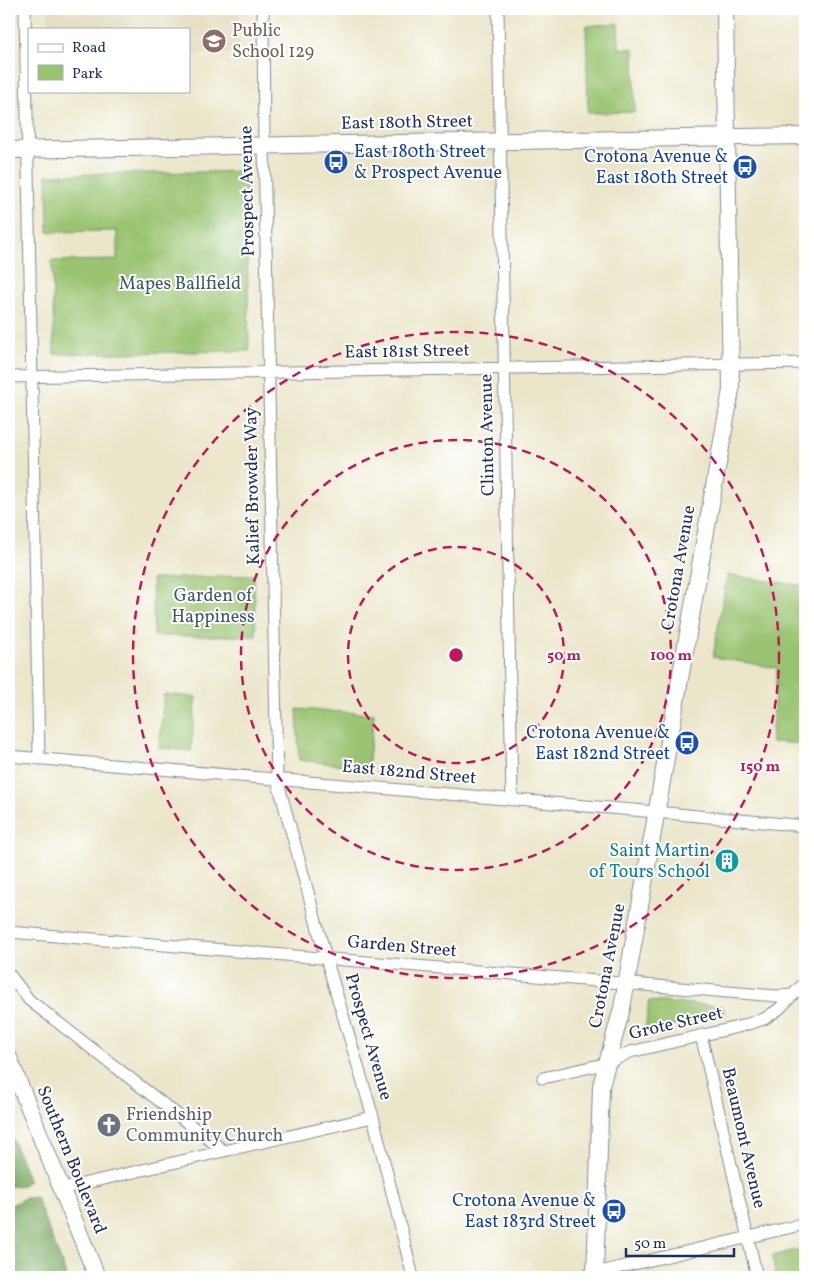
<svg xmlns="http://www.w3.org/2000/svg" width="814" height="1286" viewBox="0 0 814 1286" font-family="Vollkorn,serif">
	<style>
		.built { fill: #e0d8b8 }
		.green { fill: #99c36f; stroke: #5a7966 }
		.forest { fill: #7aa962; stroke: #4a6c60 }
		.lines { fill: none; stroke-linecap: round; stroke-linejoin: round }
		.street-casing { stroke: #838a94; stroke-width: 13 }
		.secondary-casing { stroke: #838a94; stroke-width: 18 }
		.street { stroke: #fff; stroke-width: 11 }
		.secondary { stroke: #fff; stroke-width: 16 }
		.ring { fill: none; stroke: #c2185b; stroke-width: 2.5; stroke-dasharray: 9 6 }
		.labels { text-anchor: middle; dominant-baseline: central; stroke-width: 4; stroke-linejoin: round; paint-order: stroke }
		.education-label { font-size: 18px; fill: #785e54; stroke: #fff; text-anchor: start }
		.street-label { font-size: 18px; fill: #1b2f5e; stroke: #fff }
		.transit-label { font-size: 18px; fill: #164399; stroke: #fff; text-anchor: end }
		.park-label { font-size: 18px; fill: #415b63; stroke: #fff }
		.culture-label { font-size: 18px; fill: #0d838f; stroke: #fff; text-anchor: end }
		.worship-label { font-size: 18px; fill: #5b616d; stroke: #fff; text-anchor: start }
		.centre { fill: #c2185b; stroke: #fff; stroke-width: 2.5 }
		.ring-label { font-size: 15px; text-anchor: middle; font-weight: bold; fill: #c2185b; stroke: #fff; stroke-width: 4; stroke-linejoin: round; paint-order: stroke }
	</style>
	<rect width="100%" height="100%" fill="#fff"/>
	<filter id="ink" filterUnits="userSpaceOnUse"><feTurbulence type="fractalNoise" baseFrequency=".02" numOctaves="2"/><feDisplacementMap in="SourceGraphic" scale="10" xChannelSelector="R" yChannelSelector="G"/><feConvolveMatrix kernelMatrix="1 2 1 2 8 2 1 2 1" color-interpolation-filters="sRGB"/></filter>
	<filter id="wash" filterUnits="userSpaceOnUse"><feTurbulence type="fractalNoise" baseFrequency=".0096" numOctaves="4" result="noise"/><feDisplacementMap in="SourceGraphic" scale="20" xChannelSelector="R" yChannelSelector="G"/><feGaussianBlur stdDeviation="1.12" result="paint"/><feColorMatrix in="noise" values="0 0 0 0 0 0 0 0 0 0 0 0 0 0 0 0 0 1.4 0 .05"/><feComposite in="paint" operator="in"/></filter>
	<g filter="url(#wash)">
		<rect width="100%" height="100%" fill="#ebe6c9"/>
		<path class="built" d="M 48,9 L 239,9 L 239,53 L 189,54 L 189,29 L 49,29 Z"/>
		<path class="green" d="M 618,23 L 619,48 L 634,49 L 635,112 L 588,113 L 586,26 Z
			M 246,171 L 249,351 L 54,354 L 52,261 L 117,260 L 117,231 L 48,232 L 47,175 Z
			M 254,575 L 256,636 L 154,636 L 152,579 Z
			M 727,575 L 805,586 L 805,744 L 771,742 L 777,668 L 713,657 Z
			M 164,694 L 196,697 L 191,751 L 159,748 Z
			M 297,709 L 374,714 L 368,768 L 299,760 Z
			M 649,1001 L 722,1006 L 726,1016 L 645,1030 Z
			M 800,1249 L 805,1271 L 805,1277 L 776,1277 L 772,1256 Z"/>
		<path class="forest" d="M 9,1130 L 29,1181 L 23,1185 L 9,1187 Z
			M 36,1197 L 67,1277 L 9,1277 L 9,1206 L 25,1198 Z"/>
	</g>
	<g filter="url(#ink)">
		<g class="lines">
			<defs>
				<path id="street" d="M 25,9 L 39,759
					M 263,9 L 264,146 L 277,779 L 326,958 L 373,1117 L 413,1277
					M 498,9 L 512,800
					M 9,377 L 805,363
					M 9,756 L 656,812 L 805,826
					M 9,932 L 776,996 L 793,995
					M 9,974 L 29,1000 L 224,1151
					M 701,1035 L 757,1277
					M 543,1078 L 608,1063 L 630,1052 L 738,1027 L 764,1019 L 779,1009 L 805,982
					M 61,1189 L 224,1151 L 373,1117
					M 578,1277 L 805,1224"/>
				<path id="secondary" d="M 9,150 L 805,136
					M 9,1058 L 97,1277
					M 595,1277 L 601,1086 L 622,1008 L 731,390 L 725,9"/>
			</defs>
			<use href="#street" class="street-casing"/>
			<use href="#secondary" class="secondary-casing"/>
			<use href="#street" class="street"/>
			<use href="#secondary" class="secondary"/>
		</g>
	</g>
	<g class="ring">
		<circle cx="456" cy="655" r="108"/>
		<circle cx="456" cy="655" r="215"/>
		<circle cx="456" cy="655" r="323"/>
	</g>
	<defs>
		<symbol id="school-disc" viewBox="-11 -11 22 22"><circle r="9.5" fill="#8d6e63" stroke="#fff"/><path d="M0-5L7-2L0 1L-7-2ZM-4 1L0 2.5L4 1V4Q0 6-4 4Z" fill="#fff"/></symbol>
		<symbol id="bus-disc" viewBox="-11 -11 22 22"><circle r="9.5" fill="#1a4fb4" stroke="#fff"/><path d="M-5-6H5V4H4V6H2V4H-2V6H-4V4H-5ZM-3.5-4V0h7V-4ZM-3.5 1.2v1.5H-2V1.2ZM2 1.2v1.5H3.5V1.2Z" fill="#fff"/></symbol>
		<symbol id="building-disc" viewBox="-11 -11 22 22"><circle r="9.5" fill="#0f9aa8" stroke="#fff"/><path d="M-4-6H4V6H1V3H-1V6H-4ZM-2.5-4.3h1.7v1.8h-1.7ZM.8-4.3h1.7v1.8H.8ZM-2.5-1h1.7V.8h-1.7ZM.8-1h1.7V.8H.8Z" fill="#fff"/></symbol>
		<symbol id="church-disc" viewBox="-11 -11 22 22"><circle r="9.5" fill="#6b7280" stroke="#fff"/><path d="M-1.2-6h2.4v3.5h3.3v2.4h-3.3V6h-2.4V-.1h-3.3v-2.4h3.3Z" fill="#fff"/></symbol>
	</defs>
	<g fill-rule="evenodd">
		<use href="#school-disc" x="200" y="27" width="28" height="28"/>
		<use href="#bus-disc" x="322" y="148" width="28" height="28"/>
		<use href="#bus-disc" x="731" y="153" width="28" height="28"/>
		<use href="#bus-disc" x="673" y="729" width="28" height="28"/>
		<use href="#building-disc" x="713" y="847" width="28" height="28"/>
		<use href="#church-disc" x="95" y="1111" width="28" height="28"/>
		<use href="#bus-disc" x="600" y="1197" width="28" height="28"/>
	</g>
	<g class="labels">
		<g class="education-label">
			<text x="232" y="31">Public<tspan x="232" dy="21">School 129</tspan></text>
		</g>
		<g class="street-label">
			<text transform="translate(407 123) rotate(-1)">East 180th Street</text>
			<text transform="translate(248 191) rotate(-91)">Prospect Avenue</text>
			<text transform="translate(407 352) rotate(-1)">East 181st Street</text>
			<text transform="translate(488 435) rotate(-91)">Clinton Avenue</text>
			<text transform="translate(253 486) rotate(-91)">Kalief Browder Way</text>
			<text transform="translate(679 568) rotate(-80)">Crotona Avenue</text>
			<text transform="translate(409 773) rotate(5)">East 182nd Street</text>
			<text transform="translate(402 947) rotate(5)">Garden Street</text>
			<text transform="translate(608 966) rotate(-79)">Crotona Avenue</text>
			<text transform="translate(676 1024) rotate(-13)">Grote Street</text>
			<text transform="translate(368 1037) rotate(74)">Prospect Avenue</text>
			<text transform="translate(743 1138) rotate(77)">Beaumont Avenue</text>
			<text transform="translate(71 1160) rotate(68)">Southern Boulevard</text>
		</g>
		<g class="transit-label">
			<text x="354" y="152" text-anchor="start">East 180th Street<tspan x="354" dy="21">&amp; Prospect Avenue</tspan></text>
			<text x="728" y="157">Crotona Avenue &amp;<tspan x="728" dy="21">East 180th Street</tspan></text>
			<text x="670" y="733">Crotona Avenue &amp;<tspan x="670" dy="21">East 182nd Street</tspan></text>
			<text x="596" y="1201">Crotona Avenue &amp;<tspan x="596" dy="21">East 183rd Street</tspan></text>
		</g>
		<g class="park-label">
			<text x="180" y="284">Mapes Ballfield</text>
			<text x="213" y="596">Garden of<tspan x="213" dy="21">Happiness</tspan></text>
		</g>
		<g class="culture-label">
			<text x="710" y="851">Saint Martin<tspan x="710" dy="21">of Tours School</tspan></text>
		</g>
		<g class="worship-label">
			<text x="126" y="1115">Friendship<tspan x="126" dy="21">Community Church</tspan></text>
		</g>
	</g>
	<circle cx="456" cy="655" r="8" class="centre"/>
	<g class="ring-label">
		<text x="564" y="660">50 m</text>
		<text x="671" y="660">100 m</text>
		<text x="760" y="771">150 m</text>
	</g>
	<rect width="814" height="1286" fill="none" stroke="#fff" stroke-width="30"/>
	<rect x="28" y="28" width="162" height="65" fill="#ffffff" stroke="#a4acbf"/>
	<rect x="38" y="44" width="25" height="8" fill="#ffffff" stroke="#a4acbf"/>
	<text x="72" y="52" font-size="15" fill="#1b2f5e">Road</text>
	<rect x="38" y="65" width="25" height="15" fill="#99c36f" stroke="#a4acbf"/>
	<text x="72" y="78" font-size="15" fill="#1b2f5e">Park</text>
	<path d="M626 1248v8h108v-8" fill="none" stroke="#1b2f5e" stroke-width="2.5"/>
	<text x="634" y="1248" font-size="15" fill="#1b2f5e" stroke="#ffffff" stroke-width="4" paint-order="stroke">50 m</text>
</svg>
